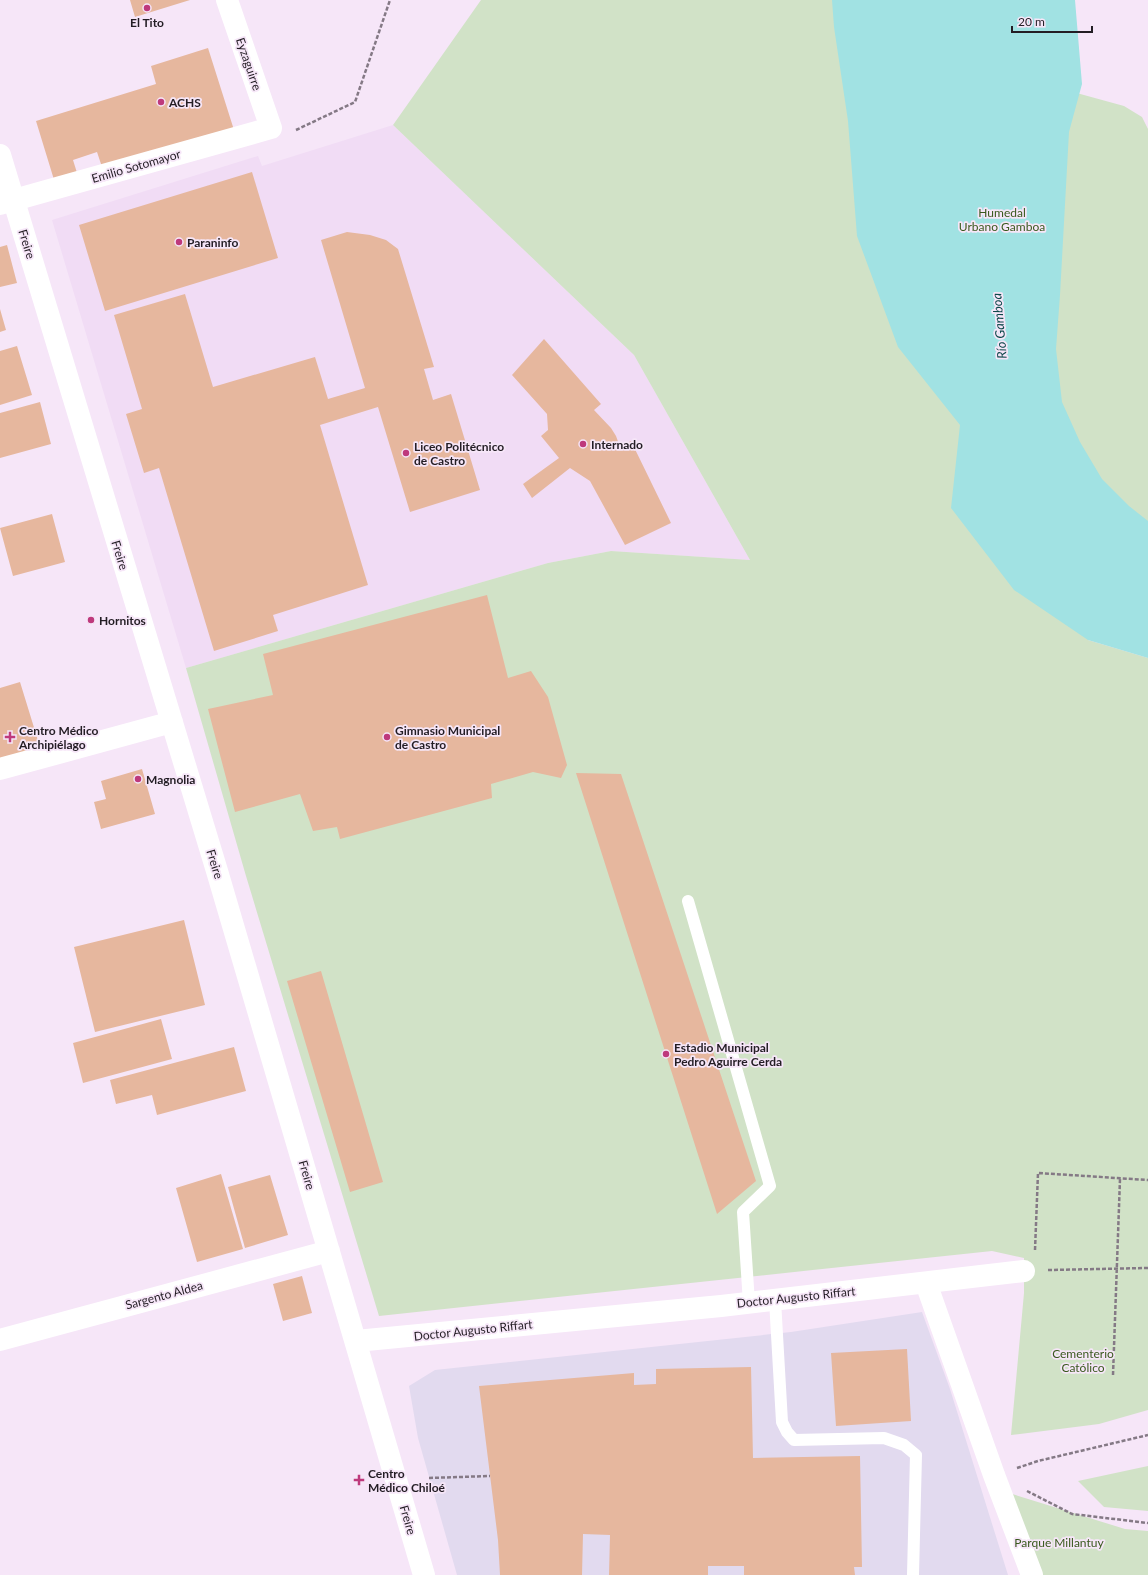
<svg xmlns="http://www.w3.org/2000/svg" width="1148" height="1575" viewBox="0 0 1148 1575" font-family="Lato,sans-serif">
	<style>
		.built { fill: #f1dcf5 }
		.medical { fill: #e2daef }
		.green { fill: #d1e2c7 }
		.water { fill: #a1e2e3 }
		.building { fill: #e6b79e }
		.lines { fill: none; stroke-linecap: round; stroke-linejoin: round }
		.path { stroke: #847985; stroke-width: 2.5; stroke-dasharray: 4 2; stroke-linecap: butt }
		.lane { stroke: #fff; stroke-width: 12 }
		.street { stroke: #fff; stroke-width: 22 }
		.secondary { stroke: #fff; stroke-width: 22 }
		.poi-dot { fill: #be397c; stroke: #f6e6f8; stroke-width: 1.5 }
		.labels { text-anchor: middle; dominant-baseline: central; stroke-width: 3.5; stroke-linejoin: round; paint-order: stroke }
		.poi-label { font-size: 12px; font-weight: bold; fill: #231d24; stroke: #f6e6f8; text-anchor: start }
		.street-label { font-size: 12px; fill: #231d24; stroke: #f6e6f8 }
		.park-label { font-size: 12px; fill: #39591d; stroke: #f6e6f8 }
		.water-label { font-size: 13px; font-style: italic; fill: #0d484a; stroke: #f6e6f8 }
	</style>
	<rect width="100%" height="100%" fill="#f6e6f8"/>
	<path class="built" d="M 393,125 L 634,355 L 750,560 L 611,551 L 548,563 L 186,668 L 52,220 L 258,156 L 262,166 Z"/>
	<path class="medical" d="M 922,1312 L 950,1389 L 1008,1575 L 457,1575 L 418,1438 L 409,1386 L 435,1370 L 791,1332 Z"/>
	<path class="green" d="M 481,0 L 1055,0 L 1073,92 L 1124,106 L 1142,117 L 1148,129 L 1148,638 L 1088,640 L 1148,658 L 1148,1410 L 1099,1424 L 1011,1435 L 1024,1293 L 1024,1258 L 992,1251 L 379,1316 L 246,876 L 186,668 L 548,563 L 611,551 L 750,560 L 634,355 L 393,125 Z
		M 1148,1466 L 1148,1511 L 1104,1507 L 1078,1481 Z
		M 1009,1493 L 1125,1529 L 1148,1531 L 1148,1575 L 1036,1575 Z"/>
	<path class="water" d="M 832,0 L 1075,0 L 1082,84 L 1069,132 L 1060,295 L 1056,349 L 1062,402 L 1080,442 L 1102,479 L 1129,506 L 1148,521 L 1148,658 L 1088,640 L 1014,590 L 951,508 L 960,425 L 898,347 L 857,236 L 848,121 L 834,27 Z"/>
	<path class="building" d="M 130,0 L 190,0 L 135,17 Z
		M 208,48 L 234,130 L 103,170 L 97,152 L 73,160 L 78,176 L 55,183 L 36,121 L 156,84 L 151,66 Z
		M 252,172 L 278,258 L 105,311 L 79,225 Z
		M 347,232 L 370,235 L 386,240 L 398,249 L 434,367 L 424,369 L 433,400 L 451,394 L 480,490 L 410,512 L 378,407 L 320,425 L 368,585 L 273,615 L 278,631 L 214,651 L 159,468 L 144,473 L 126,414 L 142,409 L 114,315 L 185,294 L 213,387 L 315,357 L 328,399 L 365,388 L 321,240 Z
		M 7,245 L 17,283 L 0,287 L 0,247 Z
		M 0,309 L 6,330 L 0,332 Z
		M 544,339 L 601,404 L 594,410 L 611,428 L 616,436 L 620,447 L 631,441 L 671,523 L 625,545 L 590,481 L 570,468 L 532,498 L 523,484 L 559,458 L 541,436 L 548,430 L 547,414 L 512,375 Z
		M 17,346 L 32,395 L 0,405 L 0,351 Z
		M 40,402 L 51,444 L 0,458 L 0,413 Z
		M 52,514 L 65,562 L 13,576 L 0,528 Z
		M 487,595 L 508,678 L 531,671 L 548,697 L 567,765 L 561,778 L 533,772 L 491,784 L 492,798 L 340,839 L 337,827 L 313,831 L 300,794 L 235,812 L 208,709 L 273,695 L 263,654 Z
		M 20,682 L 40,747 L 0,759 L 0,688 Z
		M 142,769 L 155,814 L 101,829 L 94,802 L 106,799 L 101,781 Z
		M 576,773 L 621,774 L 756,1181 L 717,1214 Z
		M 184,920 L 205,1005 L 95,1032 L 74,947 Z
		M 321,971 L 383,1182 L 350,1192 L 287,981 Z
		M 161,1019 L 172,1059 L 83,1083 L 73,1043 Z
		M 234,1047 L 246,1091 L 157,1115 L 152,1095 L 116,1104 L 110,1080 Z
		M 221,1174 L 243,1249 L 197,1262 L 176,1188 Z
		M 270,1175 L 288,1235 L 245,1248 L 228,1187 Z
		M 302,1276 L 312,1313 L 283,1321 L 273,1284 Z
		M 907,1349 L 911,1421 L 836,1426 L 831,1353 Z
		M 751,1367 L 753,1458 L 860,1456 L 862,1567 L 854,1567 L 855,1575 L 744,1575 L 744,1566 L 708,1566 L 708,1575 L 609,1575 L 610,1535 L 583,1534 L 582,1575 L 500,1575 L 498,1540 L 479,1386 L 634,1373 L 634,1385 L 656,1384 L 656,1369 Z"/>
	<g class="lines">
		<path class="path" d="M 296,130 L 355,102 L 390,0
			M 1035,1250 L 1038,1173 L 1148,1180
			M 1048,1270 L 1148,1268
			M 1113,1375 L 1120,1179
			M 1017,1468 L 1038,1461 L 1148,1435
			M 429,1478 L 490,1476
			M 1027,1491 L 1072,1514 L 1148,1523"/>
		<path class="lane" d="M 688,901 L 770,1186 L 743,1212 L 749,1303
			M 775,1300 L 782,1422 L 787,1432 L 794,1440 L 884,1438 L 904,1445 L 916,1455 L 913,1575"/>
		<path class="street" d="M 0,204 L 271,128 L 227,0
			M 926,1283 L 994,1475 L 1032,1575
			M 356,1341 L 721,1306 L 1024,1271"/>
		<path class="secondary" d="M 0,155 L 217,871 L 424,1575
			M 0,769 L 172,722
			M 0,1340 L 329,1251"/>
	</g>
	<g class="poi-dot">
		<circle cx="147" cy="8" r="4"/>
		<circle cx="161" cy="102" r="4"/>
		<circle cx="179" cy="242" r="4"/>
		<circle cx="583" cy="444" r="4"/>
		<circle cx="406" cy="453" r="4"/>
		<circle cx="91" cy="620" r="4"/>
		<path d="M8 731h4v4h4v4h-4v4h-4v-4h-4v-4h4z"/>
		<circle cx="387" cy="737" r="4"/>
		<circle cx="138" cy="779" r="4"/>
		<circle cx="666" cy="1054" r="4"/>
		<path d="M357 1474h4v4h4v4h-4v4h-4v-4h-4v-4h4z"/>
	</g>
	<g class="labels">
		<g class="poi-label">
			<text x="147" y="22" text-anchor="middle">El Tito</text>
			<text x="169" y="102">ACHS</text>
			<text x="187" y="242">Paraninfo</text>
			<text x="591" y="444">Internado</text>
			<text x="414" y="446">Liceo Politécnico<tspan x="414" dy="14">de Castro</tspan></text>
			<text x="99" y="620">Hornitos</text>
			<text x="19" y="730">Centro Médico<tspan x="19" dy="14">Archipiélago</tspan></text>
			<text x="395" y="730">Gimnasio Municipal<tspan x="395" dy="14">de Castro</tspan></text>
			<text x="146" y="779">Magnolia</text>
			<text x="674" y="1047">Estadio Municipal<tspan x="674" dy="14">Pedro Aguirre Cerda</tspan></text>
			<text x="368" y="1473">Centro<tspan x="368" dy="14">Médico Chiloé</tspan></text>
		</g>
		<g class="street-label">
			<text transform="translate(249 64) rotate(71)">Eyzaguirre</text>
			<text transform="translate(136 166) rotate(-16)">Emilio Sotomayor</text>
			<text transform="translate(27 244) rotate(73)">Freire</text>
			<text transform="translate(120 555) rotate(73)">Freire</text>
			<text transform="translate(215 864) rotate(73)">Freire</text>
			<text transform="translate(307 1175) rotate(74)">Freire</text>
			<text transform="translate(164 1295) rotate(-15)">Sargento Aldea</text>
			<text transform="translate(796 1297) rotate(-6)">Doctor Augusto Riffart</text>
			<text transform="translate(473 1330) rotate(-6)">Doctor Augusto Riffart</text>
			<text transform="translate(408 1520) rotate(74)">Freire</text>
		</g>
		<g class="park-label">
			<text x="1002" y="212">Humedal<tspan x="1002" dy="14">Urbano Gamboa</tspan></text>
			<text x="1083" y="1353">Cementerio<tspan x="1083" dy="14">Católico</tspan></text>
			<text x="1059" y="1542">Parque Millantuy</text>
		</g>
		<g class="water-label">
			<text transform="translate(999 326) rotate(-95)">Río Gamboa</text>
		</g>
	</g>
	<path d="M1012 26v6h80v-6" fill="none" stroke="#231d24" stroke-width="2"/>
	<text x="1018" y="26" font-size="12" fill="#231d24" stroke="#f6e6f8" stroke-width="3" paint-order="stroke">20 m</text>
</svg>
